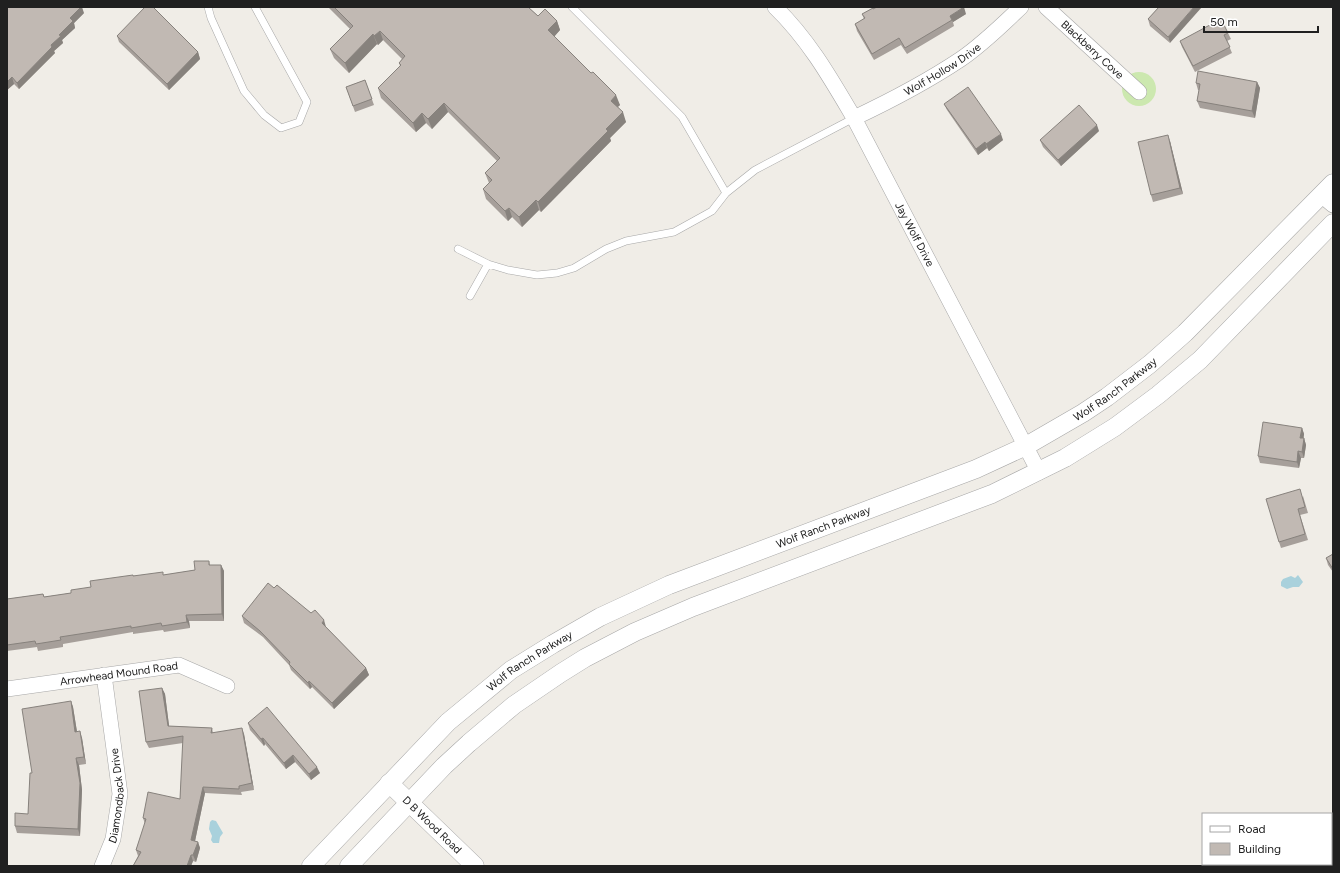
<svg xmlns="http://www.w3.org/2000/svg" width="1340" height="873" viewBox="0 0 1340 873" font-family="Figtree,sans-serif">
	<style>
		.grass { fill: #cce8af }
		.water { fill: #a9d1dc }
		.lines { fill: none; stroke-linecap: round; stroke-linejoin: round }
		.service-casing { stroke: #a7a7a7; stroke-width: 8 }
		.minor-casing { stroke: #a7a7a7; stroke-width: 16 }
		.tertiary-casing { stroke: #a7a7a7; stroke-width: 19 }
		.service { stroke: #fff; stroke-width: 7 }
		.minor { stroke: #fff; stroke-width: 15 }
		.tertiary { stroke: #fff; stroke-width: 18 }
		.wall { fill: #a69f9a }
		.shaded-wall { fill: #87827d }
		.building { fill: #c1b9b3; stroke: #87827d }
		.labels { text-anchor: middle; dominant-baseline: central; stroke-width: 3; stroke-linejoin: round; paint-order: stroke }
		.street-label { font-size: 11px; fill: #202020; stroke: #fff }
	</style>
	<rect width="100%" height="100%" fill="#f0ede7"/>
	<path class="grass" d="M1122 89a17 17 0 1 1 34 0a17 17 0 1 1-34 0Z"/>
	<path class="water" d="M 1298,575 L 1303,582 L 1299,587 L 1293,587 L 1287,589 L 1281,586 L 1281,582 L 1283,579 L 1291,576 L 1295,578 Z
		M 212,820 L 216,821 L 223,833 L 220,837 L 219,843 L 213,843 L 211,840 L 212,836 L 209,829 L 210,822 Z"/>
	<g class="lines">
		<defs>
			<path id="service" d="M 208,7 L 211,18 L 244,91 L 264,115 L 281,128 L 299,122 L 307,102 L 255,7
				M 572,7 L 682,117 L 726,193
				M 458,249 L 488,264 L 508,270 L 537,275 L 557,273 L 574,268 L 606,249 L 626,241 L 674,232 L 712,211 L 726,193 L 755,170 L 854,118
				M 470,296 L 488,264"/>
			<g id="minor">
				<path id="s1" d="M 775,7 C 809,40 831,79 854,118 L 1039,472"/>
				<path id="s2" d="M 1046,7 L 1139,92"/>
				<path id="s3" d="M 854,118 C 890,101 928,81 961,59 C 983,44 1002,25 1021,7"/>
				<path d="M 1321,195 L 1333,205"/>
				<path id="s4" d="M 7,689 L 179,665 L 227,686"/>
				<path id="s5" d="M 102,866 L 113,839 L 120,794 L 104,675"/>
			</g>
			<g id="tertiary">
				<path id="s6" d="M 389,783 L 475,866"/>
				<path id="s7" d="M 311,866 L 448,722 L 511,670 L 553,644 L 600,617 L 669,585 L 976,469 L 1026,446 L 1083,413 L 1107,397 L 1150,364 L 1185,333 L 1333,183"/>
				<path d="M 349,866 L 444,766 L 469,743 L 514,705 L 561,673 L 585,658 L 635,632 L 693,607 L 992,494 L 1065,458 L 1115,427 L 1158,395 L 1200,360 L 1333,223"/>
			</g>
		</defs>
		<use href="#service" class="service-casing"/>
		<use href="#minor" class="minor-casing"/>
		<use href="#tertiary" class="tertiary-casing"/>
		<use href="#service" class="service"/>
		<use href="#minor" class="minor"/>
		<use href="#tertiary" class="tertiary"/>
	</g>
	<path class="wall" d="M 7,7 L 84,13 L 74,23 L 75,28 L 62,40 L 63,43 L 54,51 L 55,53 L 19,89 L 14,84 L 7,90 Z
		M 328,7 L 528,7 L 538,16 L 557,21 L 560,30 L 554,37 L 620,105 L 618,107 L 626,122 L 610,138 L 611,141 L 541,212 L 539,210 L 522,227 L 512,217 L 508,221 L 486,199 L 483,189 L 489,183 L 485,173 L 497,161 L 448,112 L 432,129 L 426,123 L 416,132 L 381,98 L 378,88 L 400,66 L 399,63 L 402,59 L 383,40 L 378,45 L 377,44 L 349,73 L 334,58 L 330,49 L 350,29 Z
		M 1159,7 L 1170,43 L 1150,26 L 1148,19 Z
		M 873,9 L 966,14 L 953,22 L 954,26 L 907,54 L 901,45 L 874,60 L 857,31 L 855,24 L 864,19 L 862,14 Z
		M 1228,33 L 1231,39 L 1227,41 L 1232,53 L 1195,72 L 1182,47 L 1180,41 Z
		M 117,36 L 198,52 L 200,59 L 169,90 L 119,42 Z
		M 365,80 L 374,105 L 355,112 L 346,87 Z
		M 1257,82 L 1260,88 L 1255,118 L 1200,108 L 1197,101 L 1199,90 L 1198,90 L 1196,83 Z
		M 944,104 L 1003,140 L 989,151 L 987,148 L 978,155 L 947,110 Z
		M 1099,131 L 1061,166 L 1043,147 L 1040,140 Z
		M 1170,141 L 1183,194 L 1153,202 L 1151,195 Z
		M 1302,428 L 1304,434 L 1303,438 L 1304,438 L 1306,445 L 1304,458 L 1301,458 L 1299,468 L 1260,463 L 1258,456 Z
		M 1303,496 L 1308,513 L 1300,515 L 1308,540 L 1281,548 L 1279,542 Z
		M 1333,554 L 1333,572 L 1328,565 L 1326,558 Z
		M 209,561 L 210,565 L 221,565 L 224,571 L 224,621 L 189,621 L 190,628 L 164,632 L 163,630 L 133,634 L 133,632 L 63,644 L 63,647 L 38,651 L 37,647 L 7,651 L 7,599 L 43,594 L 44,597 L 71,593 L 91,587 L 133,576 L 164,575 L 195,570 Z
		M 274,588 L 326,627 L 366,668 L 369,675 L 334,709 L 312,687 L 310,689 L 291,670 L 289,665 L 263,637 L 244,623 L 242,616 Z
		M 162,688 L 165,694 L 169,726 L 212,728 L 213,733 L 244,734 L 254,790 L 241,792 L 242,795 L 205,793 L 195,841 L 198,842 L 200,848 L 196,862 L 193,861 L 191,866 L 133,866 L 138,856 L 136,850 L 145,824 L 143,818 L 180,799 L 183,743 L 149,748 L 146,742 Z
		M 71,701 L 73,707 L 77,732 L 82,738 L 86,764 L 79,765 L 82,790 L 80,836 L 17,833 L 15,826 L 28,814 L 32,773 Z
		M 248,723 L 320,773 L 311,780 L 295,762 L 286,769 L 265,744 L 264,746 L 250,730 Z"/>
	<path class="shaded-wall" d="M 81,7 L 82,7 L 84,13 L 74,23 L 75,28 L 62,40 L 63,43 L 54,51 L 55,53 L 19,89 L 17,83 L 51,45 L 59,35 L 70,18 Z
		M 964,7 L 966,14 L 953,22 L 950,16 Z
		M 1194,7 L 1202,7 L 1170,43 L 1168,37 Z
		M 557,21 L 560,30 L 551,40 L 548,30 Z
		M 380,31 L 383,40 L 378,45 L 374,36 Z
		M 373,34 L 377,44 L 349,73 L 345,63 Z
		M 198,52 L 200,59 L 169,90 L 167,84 Z
		M 12,77 L 14,84 L 7,90 L 7,82 Z
		M 1257,82 L 1260,88 L 1255,118 L 1252,111 Z
		M 616,95 L 620,105 L 614,110 L 611,101 Z
		M 444,103 L 448,112 L 432,129 L 428,119 Z
		M 623,112 L 626,122 L 610,138 L 611,141 L 541,212 L 538,202 L 606,129 Z
		M 422,113 L 426,123 L 416,132 L 413,123 Z
		M 1097,125 L 1099,131 L 1061,166 L 1058,160 Z
		M 1001,134 L 1003,140 L 989,151 L 986,144 Z
		M 1168,135 L 1170,141 L 1183,194 L 1180,188 Z
		M 985,142 L 987,148 L 978,155 L 976,149 Z
		M 536,200 L 539,210 L 522,227 L 519,217 Z
		M 509,208 L 512,217 L 508,221 L 505,211 Z
		M 1302,428 L 1304,434 L 1303,444 L 1300,438 Z
		M 1304,438 L 1306,445 L 1304,458 L 1302,452 Z
		M 1298,451 L 1301,458 L 1299,468 L 1297,462 Z
		M 221,565 L 224,571 L 224,621 L 222,614 Z
		M 186,615 L 189,621 L 190,628 L 187,622 Z
		M 324,620 L 326,627 L 324,629 L 322,623 Z
		M 366,668 L 369,675 L 334,709 L 332,703 Z
		M 309,681 L 312,687 L 310,689 L 308,683 Z
		M 162,688 L 165,694 L 170,733 L 168,726 Z
		M 71,701 L 73,707 L 78,738 L 75,732 Z
		M 242,728 L 244,734 L 254,790 L 252,783 Z
		M 80,731 L 82,738 L 86,764 L 84,757 Z
		M 263,738 L 265,744 L 264,746 L 261,739 Z
		M 293,755 L 295,762 L 286,769 L 284,763 Z
		M 76,758 L 79,765 L 82,790 L 80,836 L 78,829 Z
		M 317,767 L 320,773 L 311,780 L 309,774 Z
		M 203,787 L 205,793 L 194,846 L 191,840 Z
		M 198,842 L 200,848 L 196,862 L 193,855 Z
		M 191,855 L 193,861 L 191,866 L 187,866 Z"/>
	<path class="building" d="M 7,7 L 81,7 L 70,18 L 73,21 L 59,35 L 61,36 L 51,45 L 52,47 L 17,83 L 12,77 L 7,82 Z
		M 145,7 L 153,7 L 198,52 L 167,84 L 117,36 Z
		M 334,7 L 528,7 L 538,16 L 545,9 L 557,21 L 548,30 L 591,73 L 593,72 L 616,95 L 611,101 L 623,112 L 606,129 L 608,131 L 538,202 L 536,200 L 519,217 L 509,208 L 505,211 L 483,189 L 492,180 L 485,173 L 500,158 L 444,103 L 428,119 L 422,113 L 413,123 L 378,88 L 401,65 L 399,63 L 405,56 L 380,31 L 374,36 L 373,34 L 345,63 L 330,49 L 353,26 Z
		M 877,7 L 964,7 L 950,16 L 952,20 L 905,48 L 899,38 L 872,54 L 855,24 L 865,18 L 862,14 L 873,8 L 873,9 Z
		M 1159,7 L 1194,7 L 1168,37 L 1148,19 Z
		M 1221,19 L 1228,33 L 1224,35 L 1230,47 L 1193,66 L 1180,41 Z
		M 1198,71 L 1257,82 L 1252,111 L 1197,101 L 1200,84 L 1196,83 Z
		M 365,80 L 372,99 L 353,106 L 346,87 Z
		M 968,87 L 1001,134 L 986,144 L 985,142 L 976,149 L 944,104 Z
		M 1079,105 L 1097,125 L 1058,160 L 1040,140 Z
		M 1168,135 L 1180,188 L 1151,195 L 1138,142 Z
		M 1263,422 L 1302,428 L 1300,438 L 1304,438 L 1302,452 L 1298,451 L 1297,462 L 1258,456 Z
		M 1300,489 L 1305,507 L 1298,509 L 1305,534 L 1279,542 L 1266,499 Z
		M 1333,554 L 1333,569 L 1326,558 Z
		M 194,561 L 209,561 L 209,565 L 221,565 L 222,614 L 186,615 L 187,622 L 162,626 L 161,623 L 131,628 L 131,626 L 60,637 L 61,640 L 36,644 L 35,641 L 7,645 L 7,599 L 43,594 L 44,597 L 71,593 L 71,590 L 91,587 L 90,581 L 133,575 L 133,576 L 163,572 L 163,575 L 195,570 Z
		M 268,583 L 274,588 L 277,585 L 311,613 L 315,610 L 324,620 L 322,623 L 366,668 L 332,703 L 309,681 L 308,683 L 289,664 L 290,662 L 260,631 L 242,616 Z
		M 162,688 L 168,726 L 212,728 L 211,733 L 242,728 L 252,783 L 239,786 L 239,789 L 203,787 L 191,840 L 198,842 L 193,855 L 191,855 L 187,866 L 133,866 L 141,852 L 136,850 L 146,819 L 143,818 L 148,792 L 180,799 L 183,736 L 146,742 L 139,691 Z
		M 71,701 L 75,732 L 80,731 L 84,757 L 76,758 L 80,783 L 78,829 L 15,826 L 15,813 L 28,814 L 30,773 L 32,773 L 22,709 Z
		M 267,707 L 317,767 L 309,774 L 293,755 L 284,763 L 263,738 L 261,739 L 248,723 Z"/>
	<g class="labels">
		<g class="street-label">
			<text stroke="none"><textPath href="#s2" startOffset="63">Blackberry Cove</textPath></text>
			<text stroke="none"><textPath href="#s3" startOffset="101">Wolf Hollow Drive</textPath></text>
			<text stroke="none"><textPath href="#s1" startOffset="268">Jay Wolf Drive</textPath></text>
			<text stroke="none"><textPath href="#s7" startOffset="949">Wolf Ranch Parkway</textPath></text>
			<text stroke="none"><textPath href="#s7" startOffset="625">Wolf Ranch Parkway</textPath></text>
			<text stroke="none"><textPath href="#s7" startOffset="301">Wolf Ranch Parkway</textPath></text>
			<text stroke="none"><textPath href="#s4" startOffset="113">Arrowhead Mound Road</textPath></text>
			<text stroke="none"><textPath href="#s5" startOffset="73">Diamondback Drive</textPath></text>
			<text stroke="none"><textPath href="#s6" startOffset="60">D B Wood Road</textPath></text>
		</g>
	</g>
	<rect width="1340" height="873" fill="none" stroke="#202020" stroke-width="16"/>
	<rect x="1202" y="813" width="130" height="52" fill="#ffffff" stroke="#a6a6a6"/>
	<rect x="1210" y="826" width="20" height="6" fill="#ffffff" stroke="#a6a6a6"/>
	<text x="1238" y="833" font-size="12" fill="#202020">Road</text>
	<rect x="1210" y="843" width="20" height="12" fill="#c1b9b3" stroke="#a6a6a6"/>
	<text x="1238" y="853" font-size="12" fill="#202020">Building</text>
	<path d="M1204 26v6h114v-6" fill="none" stroke="#202020" stroke-width="2"/>
	<text x="1210" y="26" font-size="12" fill="#202020" stroke="#ffffff" stroke-width="3" paint-order="stroke">50 m</text>
</svg>
